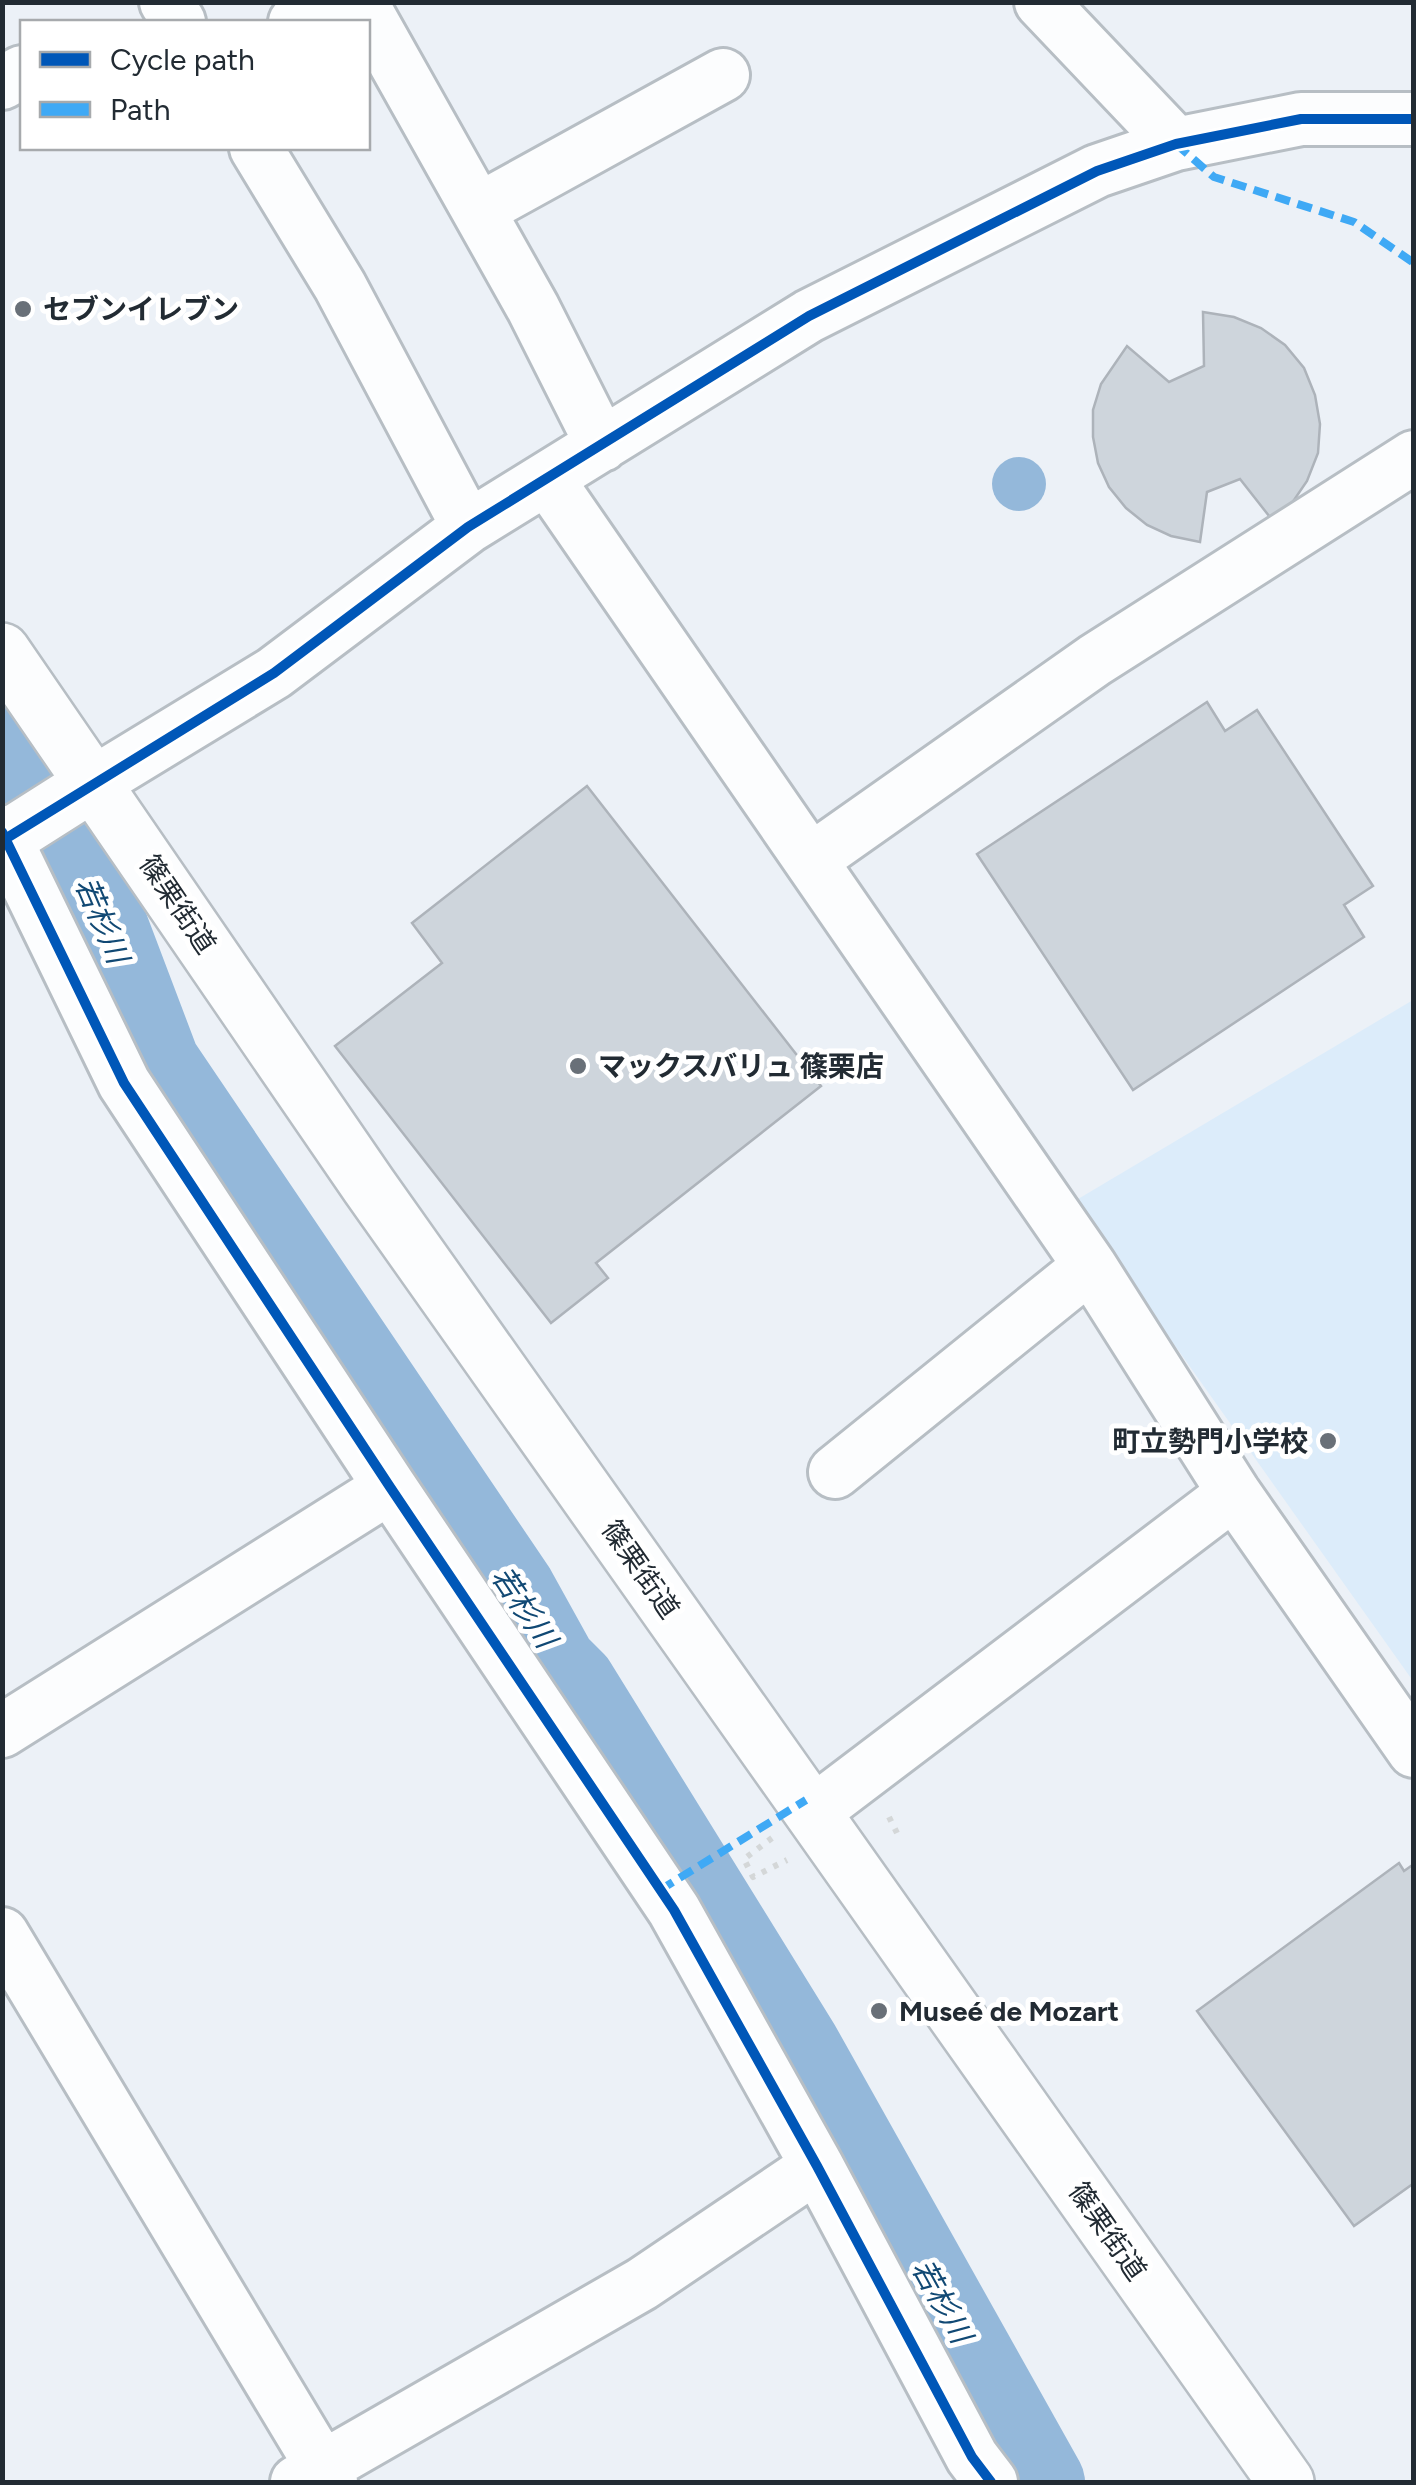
<svg xmlns="http://www.w3.org/2000/svg" width="1416" height="2485" viewBox="0 0 1416 2485" font-family="Figtree,'Noto Sans JP',sans-serif">
	<style>
		.built { fill: #dcecfa }
		.water { fill: #94b8da }
		.lines { fill: none; stroke-linecap: round; stroke-linejoin: round }
		.river { stroke: #94b8da; stroke-width: 82 }
		.building { fill: #ced5dc; stroke: #adb3ba; stroke-width: 2.5 }
		.minor-casing { stroke: #b7bec4; stroke-width: 58 }
		.tertiary-casing { stroke: #b7bec4; stroke-width: 60 }
		.secondary-casing { stroke: #b7bec4; stroke-width: 60 }
		.path { stroke: #d4d7d8; stroke-width: 6; stroke-dasharray: 5 8; stroke-linecap: butt }
		.minor { stroke: #fcfdfe; stroke-width: 52 }
		.tertiary { stroke: #fcfdfe; stroke-width: 55 }
		.secondary { stroke: #fcfdfe; stroke-width: 55 }
		.quiet { stroke: #3fa9f5; stroke-width: 8; stroke-dasharray: 15 8; stroke-linecap: butt }
		.cycleway-casing { stroke: #fff; stroke-width: 16 }
		.cycleway { stroke: #0057b8; stroke-width: 10 }
		.poi-dot { fill: #697078; stroke: #fff; stroke-width: 4 }
		.labels { text-anchor: middle; dominant-baseline: central; stroke-width: 10; stroke-linejoin: round; paint-order: stroke }
		.poi-label { font-size: 28px; font-weight: bold; fill: #222b33; stroke: #fff; text-anchor: start }
		.street-label { font-size: 28px; fill: #222b33; stroke: #fff }
		.water-label { font-size: 30px; font-style: italic; fill: #114974; stroke: #fff }
	</style>
	<rect width="100%" height="100%" fill="#ecf1f7"/>
	<path class="built" d="M 1413,1000 L 1413,1681 L 1073,1202 Z"/>
	<path class="water" d="M992 484a27 27 0 1 1 54 0a27 27 0 1 1-54 0Z"/>
	<g class="lines">
		<path class="river" d="M 2,737 L 95,894 L 159,1063 L 515,1590 L 556,1664 L 575,1683 L 799,2045 L 1044,2482"/>
	</g>
	<path class="building" d="M 1203,312 L 1234,317 L 1261,328 L 1285,345 L 1304,368 L 1315,395 L 1320,424 L 1318,453 L 1307,481 L 1292,503 L 1273,521 L 1240,479 L 1207,492 L 1200,542 L 1171,536 L 1147,525 L 1126,508 L 1109,487 L 1098,463 L 1093,437 L 1093,410 L 1101,384 L 1127,346 L 1169,382 L 1204,366 Z
		M 1207,702 L 1225,731 L 1257,710 L 1373,886 L 1344,905 L 1364,937 L 1133,1090 L 977,854 Z
		M 587,786 L 821,1086 L 596,1263 L 608,1278 L 551,1323 L 335,1046 L 442,963 L 412,923 Z
		M 1399,1863 L 1404,1871 L 1414,1864 L 1414,2183 L 1354,2226 L 1197,2011 Z"/>
	<g class="lines">
		<defs>
			<path id="minor" d="M 166,2 L 179,22
				M 361,2 L 533,308 L 602,445
				M 1041,2 L 1176,144
				M 295,22 L 333,2
				M 2,83 L 22,72
				M 256,148 L 340,286 L 468,527
				M 478,210 L 723,75
				M 548,480 L 1090,1266 L 1234,1493 L 1414,1751
				M 95,782 L 274,673 L 468,527 L 809,316 L 1097,171 L 1176,144 L 1301,119 L 1414,119
				M 2,832 L 124,1083 L 390,1487 L 674,1910 L 817,2166 L 972,2457 L 991,2482
				M 811,860 L 1095,660 L 1414,457
				M 835,1472 L 1090,1266
				M 2,1731 L 390,1487
				M 812,1813 L 1234,1493
				M 2,1934 L 331,2482
				M 297,2482 L 642,2284 L 817,2166"/>
			<path id="tertiary" d="M 2,841 L 95,782"/>
			<path id="secondary" d="M 2,651 L 369,1186 L 1286,2482"/>
		</defs>
		<use href="#minor" class="minor-casing"/>
		<use href="#tertiary" class="tertiary-casing"/>
		<use href="#secondary" class="secondary-casing"/>
		<path class="path" d="M 889,1817 L 897,1833
			M 772,1838 L 744,1859 L 753,1877 L 787,1860"/>
		<use href="#minor" class="minor"/>
		<use href="#tertiary" class="tertiary"/>
		<use href="#secondary" class="secondary"/>
		<path class="quiet" d="M 1176,144 L 1214,177 L 1354,222 L 1414,263
			M 660,1890 L 806,1800"/>
		<defs>
			<path id="cycleway" d="M 2,832 L 124,1083 L 390,1487 L 674,1910 L 817,2166 L 972,2457 L 991,2482
				M 2,841 L 274,673 L 468,527 L 809,316 L 1097,171 L 1176,144 L 1301,119 L 1414,119"/>
		</defs>
		<use href="#cycleway" class="cycleway-casing"/>
		<use href="#cycleway" class="cycleway"/>
	</g>
	<g class="poi-dot">
		<circle cx="23" cy="309" r="10"/>
		<circle cx="578" cy="1066" r="10"/>
		<circle cx="1328" cy="1441" r="10"/>
		<circle cx="879" cy="2011" r="10"/>
	</g>
	<g class="labels">
		<g class="poi-label">
			<text x="43" y="309">セブンイレブン</text>
			<text x="598" y="1066">マックスバリュ 篠栗店</text>
			<text x="1308" y="1441" text-anchor="end">町立勢門小学校</text>
			<text x="899" y="2011">Museé de Mozart</text>
		</g>
		<g class="street-label">
			<text transform="translate(178 904) rotate(56)">篠栗街道</text>
			<text transform="translate(641 1569) rotate(55)">篠栗街道</text>
			<text transform="translate(1108 2231) rotate(55)">篠栗街道</text>
		</g>
		<g class="water-label">
			<text transform="translate(102 920) rotate(67)">若杉川</text>
			<text transform="translate(524 1607) rotate(56)">若杉川</text>
			<text transform="translate(942 2301) rotate(61)">若杉川</text>
		</g>
	</g>
	<rect width="1416" height="2485" fill="none" stroke="#222b33" stroke-width="10"/>
	<rect x="20" y="20" width="350" height="130" fill="#ffffff" stroke="#a7aaad" stroke-width="2.5"/>
	<rect x="40" y="52" width="50" height="15" fill="#0057b8" stroke="#a7aaad" stroke-width="2.5"/>
	<text x="110" y="70" font-size="30" fill="#222b33">Cycle path</text>
	<rect x="40" y="102" width="50" height="15" fill="#3fa9f5" stroke="#a7aaad" stroke-width="2.5"/>
	<text x="110" y="120" font-size="30" fill="#222b33">Path</text>
</svg>
